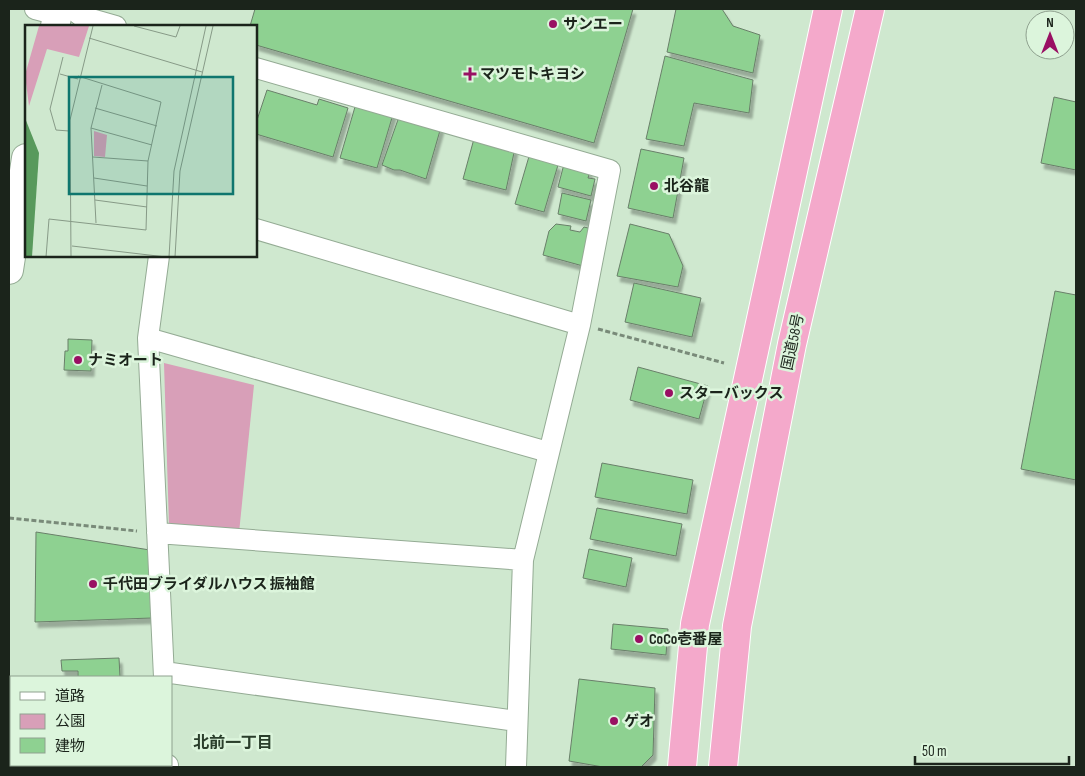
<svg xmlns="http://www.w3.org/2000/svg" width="1085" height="776" viewBox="0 0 1085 776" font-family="'Sofia Sans Condensed','Noto Sans JP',sans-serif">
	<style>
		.green { fill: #d89fb8 }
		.building { fill: #8ed191; stroke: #697f69; filter: url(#shadow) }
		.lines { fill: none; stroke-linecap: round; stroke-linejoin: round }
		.street-casing { stroke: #94ab94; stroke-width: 22 }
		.secondary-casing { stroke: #94ab94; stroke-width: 30 }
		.highway-casing { stroke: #fff; stroke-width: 30 }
		.path { stroke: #798a79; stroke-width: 3; stroke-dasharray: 5 2.5; stroke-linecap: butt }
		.street { stroke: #fff; stroke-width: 20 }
		.secondary { stroke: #fff; stroke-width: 28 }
		.highway { stroke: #f4a9cb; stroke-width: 28 }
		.poi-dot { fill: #991063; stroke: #dcf5dc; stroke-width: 2 }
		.labels { text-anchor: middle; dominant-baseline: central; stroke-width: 5; stroke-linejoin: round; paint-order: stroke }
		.poi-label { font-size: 15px; font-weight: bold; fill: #1b241b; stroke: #dcf5dc; text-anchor: start }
		.street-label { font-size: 15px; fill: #1b241b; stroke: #dcf5dc }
		.neighbourhood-label { font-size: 16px; font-weight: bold; fill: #2a3e2b; stroke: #dcf5dc }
		.inset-road { fill: none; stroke: #879a87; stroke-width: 1 }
		.view { fill: #0f766e; fill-opacity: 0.15; stroke: #0f766e; stroke-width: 2.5 }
		.inset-edge { fill: none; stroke: #1b241b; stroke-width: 2.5 }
	</style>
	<defs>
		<filter id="shadow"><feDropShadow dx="3" dy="5.5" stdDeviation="1" flood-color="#0004"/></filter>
	</defs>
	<rect width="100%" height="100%" fill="#cfe8cf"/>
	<path class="green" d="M 164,363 L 254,385 L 239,533 L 169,526 Z"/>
	<path class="building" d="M 255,9 L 633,9 L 594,143 L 256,45 L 256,26 L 250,26 Z
		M 676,9 L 722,9 L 733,26 L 760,35 L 753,73 L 667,52 Z
		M 665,56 L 753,80 L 749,113 L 694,103 L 684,146 L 646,139 Z
		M 267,90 L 317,105 L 319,99 L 348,108 L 333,157 L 256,134 L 256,123 Z
		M 1054,97 L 1076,102 L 1076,170 L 1041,163 Z
		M 357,100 L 394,111 L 377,168 L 340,158 Z
		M 400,114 L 441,127 L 426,179 L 400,170 L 394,170 L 382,165 Z
		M 475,135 L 515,148 L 506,190 L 463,179 Z
		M 641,149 L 684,158 L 673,218 L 628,208 Z
		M 530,153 L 558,165 L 544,212 L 515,204 Z
		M 564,164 L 590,171 L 588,178 L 595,179 L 591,196 L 558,187 Z
		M 562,193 L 591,200 L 586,221 L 558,214 Z
		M 556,224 L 571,226 L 570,230 L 580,232 L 584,227 L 592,229 L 583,266 L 543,255 L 549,231 Z
		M 630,224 L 669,234 L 683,266 L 678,287 L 617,276 Z
		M 634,283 L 701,298 L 692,337 L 625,322 Z
		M 1055,291 L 1076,295 L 1076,480 L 1021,469 Z
		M 68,339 L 92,340 L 91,371 L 64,370 L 65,351 L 68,351 Z
		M 638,367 L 708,386 L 699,419 L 630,400 Z
		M 602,463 L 693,480 L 687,514 L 595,497 Z
		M 597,508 L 682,524 L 676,556 L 590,539 Z
		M 36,532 L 150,550 L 152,618 L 35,622 Z
		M 589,549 L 632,558 L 626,587 L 583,578 Z
		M 613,624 L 668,629 L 666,655 L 611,649 Z
		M 119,658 L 120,677 L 78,677 L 78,671 L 62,671 L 61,660 Z
		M 579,679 L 655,688 L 653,755 L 641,767 L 603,767 L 569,761 Z
		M 125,765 L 159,765 L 160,767 L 125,767 Z"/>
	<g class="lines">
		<defs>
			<path id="street" d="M 35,9 L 58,15
				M 72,9 L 81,16 L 116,26
				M 256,68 L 610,170 L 580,325 L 523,560 L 516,767
				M 256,229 L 580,325
				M 159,256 L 148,338 L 164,677
				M 148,338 L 548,452
				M 157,533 L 523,560
				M 164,672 L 516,721
				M 168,765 L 168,767"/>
			<path id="secondary" d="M 55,26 L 59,9
				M 9,270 L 26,158
				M 9,759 L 9,767"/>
			<path id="highway" d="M 682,767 L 695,624 L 828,9
				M 723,767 L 737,626 L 792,344 L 870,9"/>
		</defs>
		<use href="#street" class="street-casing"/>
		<use href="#secondary" class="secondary-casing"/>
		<use href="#highway" class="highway-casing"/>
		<path class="path" d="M 598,329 L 724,363
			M 9,518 L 137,531"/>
		<use href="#street" class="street"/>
		<use href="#secondary" class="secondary"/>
		<use href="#highway" class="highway"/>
	</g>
	<g class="poi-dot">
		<circle cx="553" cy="24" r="5"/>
		<path d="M467.5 66.5h5v5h5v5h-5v5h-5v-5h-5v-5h5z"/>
		<circle cx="654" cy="186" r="5"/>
		<circle cx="78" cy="360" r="5"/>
		<circle cx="669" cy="393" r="5"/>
		<circle cx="93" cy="584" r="5"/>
		<circle cx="639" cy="639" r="5"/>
		<circle cx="614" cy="721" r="5"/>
	</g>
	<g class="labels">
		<g class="poi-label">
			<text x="563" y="24">サンエー</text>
			<text x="480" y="74">マツモトキヨシ</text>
			<text x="664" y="186">北谷龍</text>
			<text x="88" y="360">ナミオート</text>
			<text x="679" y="393">スターバックス</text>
			<text x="103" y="584">千代田ブライダルハウス 振袖館</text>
			<text x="649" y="639">CoCo壱番屋</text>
			<text x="624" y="721">ゲオ</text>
		</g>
		<g class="street-label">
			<text transform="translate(793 342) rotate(-78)">国道58号</text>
		</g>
		<g class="neighbourhood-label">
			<text x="233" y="743">北前一丁目</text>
		</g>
	</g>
	<g transform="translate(25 25)">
		<rect width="232" height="232" fill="#cfe8cf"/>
		<path d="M 14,1 L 64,1 L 54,32 L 22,24 L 4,81 L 0,50 ZM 69,106 L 82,110 L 80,132 L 69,131 Z" fill="#d89fb8"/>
		<path d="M 0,93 L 14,128 L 7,232 L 0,232 Z" fill="#58995c"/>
		<path class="inset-road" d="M 109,1 L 151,12 L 155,1M 64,13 L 177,47M 38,32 L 25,84 L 31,105 L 44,106M 35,49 L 53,54M 70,83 L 132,101M 66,103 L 127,120M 68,132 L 123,136M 69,153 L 122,161M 70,175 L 122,182M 71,198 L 66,103 L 77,60M 47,221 L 141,232M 21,232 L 24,194 L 121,205 L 123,136 L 136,77 L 53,51M 46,232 L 45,95 L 68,1M 144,232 L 149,146 L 181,1M 150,232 L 155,146 L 188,1"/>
		<path class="view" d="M 44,52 L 208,52 L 208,169 L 44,169 Z"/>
		<rect width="232" height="232" class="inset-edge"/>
	</g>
	<rect width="1085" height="776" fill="none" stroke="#1b241b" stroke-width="20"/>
	<rect x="10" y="676" width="162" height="90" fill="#dcf5dc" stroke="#8fa18f"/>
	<rect x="20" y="692" width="25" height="8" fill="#ffffff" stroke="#8fa18f"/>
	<text x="55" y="701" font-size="15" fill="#1b241b">道路</text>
	<rect x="20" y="714" width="25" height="15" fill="#d89fb8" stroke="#8fa18f"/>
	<text x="55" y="726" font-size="15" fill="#1b241b">公園</text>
	<rect x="20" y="738" width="25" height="15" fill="#8ed191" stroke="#8fa18f"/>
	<text x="55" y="751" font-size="15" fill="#1b241b">建物</text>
	<g transform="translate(1050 35)"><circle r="24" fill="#dcf5dc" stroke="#8fa18f"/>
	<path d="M0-4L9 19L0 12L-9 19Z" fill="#991063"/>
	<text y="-8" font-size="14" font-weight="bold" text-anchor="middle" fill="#1b241b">N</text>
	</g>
	<path d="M915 756v8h154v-8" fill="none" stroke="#1b241b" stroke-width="2.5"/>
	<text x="922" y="756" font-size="15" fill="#1b241b" stroke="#dcf5dc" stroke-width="4" paint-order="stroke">50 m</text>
</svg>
